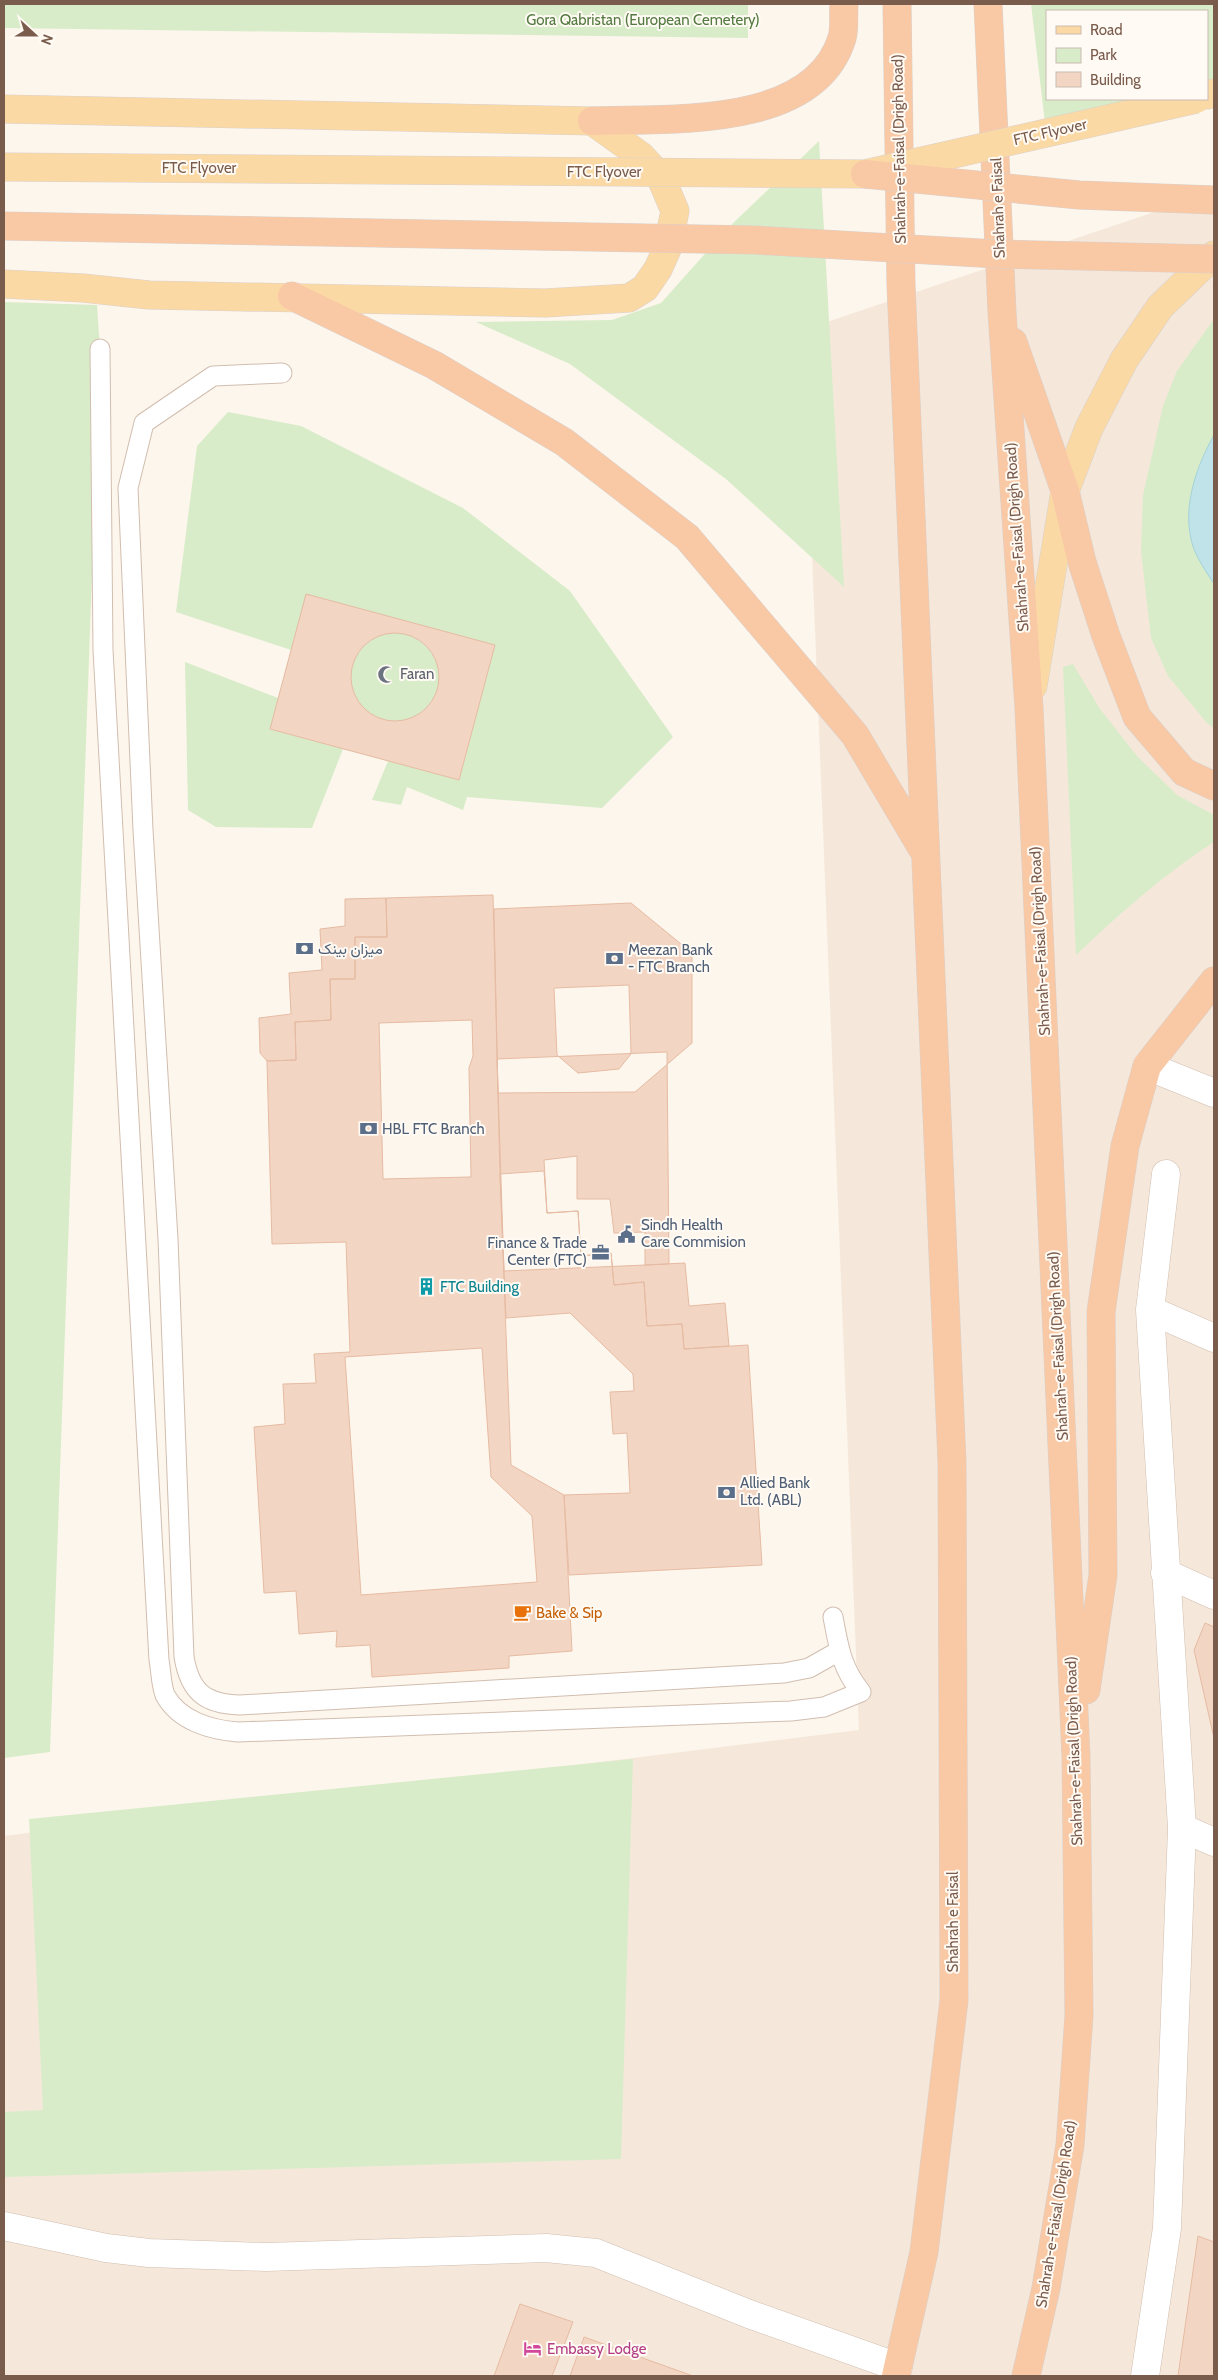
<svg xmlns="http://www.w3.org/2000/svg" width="1218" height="2380" viewBox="0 0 1218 2380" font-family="Cabin,Vazirmatn,sans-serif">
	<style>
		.residential { fill: #f5e8da }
		.green { fill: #d8ecc9 }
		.water { fill: #bfe3e8; stroke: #a5d3da }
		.building { fill: #f3d5c3; stroke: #e6bba3; fill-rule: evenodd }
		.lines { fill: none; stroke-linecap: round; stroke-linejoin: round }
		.service-casing { stroke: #d1beb0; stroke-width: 21 }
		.minor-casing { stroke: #d1beb0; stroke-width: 29 }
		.primary-casing { stroke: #dad1cd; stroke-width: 29 }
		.trunk-casing { stroke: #dad1cd; stroke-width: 29 }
		.service { stroke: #fff; stroke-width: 19 }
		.minor { stroke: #fff; stroke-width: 28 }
		.primary { stroke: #fbd9a5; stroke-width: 28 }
		.trunk { stroke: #f9c8a4; stroke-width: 28 }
		.primary-bridge-casing { stroke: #dad1cd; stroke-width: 29; stroke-linecap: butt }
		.trunk-bridge-casing { stroke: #dad1cd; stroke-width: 29; stroke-linecap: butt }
		.primary-bridge { stroke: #fbd9a5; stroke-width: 28 }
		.trunk-bridge { stroke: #f9c8a4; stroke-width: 28 }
		.labels { text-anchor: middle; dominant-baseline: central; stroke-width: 4; stroke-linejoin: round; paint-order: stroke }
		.park-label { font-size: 15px; fill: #537a41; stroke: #fffaf3 }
		.street-label { font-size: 15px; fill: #7a5c4d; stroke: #fffaf3 }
		.worship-label { font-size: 15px; fill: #5b616d; stroke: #fffaf3; text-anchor: start }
		.service-label { font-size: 15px; fill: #4e5e75; stroke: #fffaf3; text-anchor: start }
		.culture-label { font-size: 15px; fill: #0d838f; stroke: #fffaf3; text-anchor: start }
		.food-label { font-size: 15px; fill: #c56008; stroke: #fffaf3; text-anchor: start }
		.hotel-label { font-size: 15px; fill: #b23c85; stroke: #fffaf3; text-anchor: start }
	</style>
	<rect width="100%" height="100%" fill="#fdf6ec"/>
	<path class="residential" d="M 1214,192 L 1214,2376 L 4,2376 L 4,1836 L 859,1730 L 803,330 Z"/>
	<path class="green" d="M 4,4 L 748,4 L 748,38 L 4,28 Z
		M 1031,4 L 1214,4 L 1214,81 L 1207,83 L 1207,11 L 1047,11 L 1047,99 L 1144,99 L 1045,123 Z
		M 819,141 L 844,587 L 726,479 L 570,364 L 476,322 L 612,320 L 661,303 L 728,228 Z
		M 4,302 L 97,305 L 100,349 L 50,1752 L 4,1758 Z
		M 1214,319 L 1214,728 L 1207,723 L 1168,676 L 1151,638 L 1141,551 L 1143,495 L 1163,406 L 1177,371 Z
		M 228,412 L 301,426 L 463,508 L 570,591 L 673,737 L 602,808 L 467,797 L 463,810 L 407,787 L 401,805 L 372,800 L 388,761 L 343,749 L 312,828 L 216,827 L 188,810 L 185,662 L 278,698 L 291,650 L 176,612 L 197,446 Z
		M 1073,664 L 1100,709 L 1137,756 L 1177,795 L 1214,815 L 1214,842 C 1164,874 1119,914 1076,955 L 1063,667 Z
		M 633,1759 L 621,2159 L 4,2177 L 4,2112 L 43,2110 L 29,1819 Z"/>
	<path class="water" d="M 1214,435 L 1214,584 C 1206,571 1194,555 1191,539 C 1183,504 1197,465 1214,435 Z"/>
	<path class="building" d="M 306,594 L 495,645 L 459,780 L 270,729 Z
		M351 677a44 44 0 1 1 88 0a44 44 0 1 1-88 0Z
		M 493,895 L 500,1174 L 511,1465 L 564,1495 L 572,1651 L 509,1656 L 509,1668 L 372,1677 L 370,1645 L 336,1647 L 337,1631 L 299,1634 L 296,1591 L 264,1593 L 254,1427 L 285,1424 L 283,1384 L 316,1383 L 314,1354 L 350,1352 L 346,1242 L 272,1244 L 267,1061 L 296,1060 L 295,1022 L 331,1020 L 330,979 L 355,979 L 355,937 L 387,937 L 386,898 ZM 472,1020 L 473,1056 L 469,1068 L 471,1177 L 383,1179 L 379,1023 ZM 482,1348 L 491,1477 L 532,1516 L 537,1582 L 361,1595 L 345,1357 Z
		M 386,898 L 387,937 L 355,937 L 355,979 L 330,979 L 331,1020 L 295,1022 L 296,1060 L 267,1061 L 260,1053 L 259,1018 L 291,1014 L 289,973 L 322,970 L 320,929 L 345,926 L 345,899 Z
		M 631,903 L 692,953 L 692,1043 L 635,1092 L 498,1093 L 494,909 ZM 629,985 L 631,1054 L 619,1069 L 578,1073 L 557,1055 L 554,988 Z
		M 667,1052 L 669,1264 L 504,1271 L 497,1059 Z
		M 577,1156 L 577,1199 L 610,1199 L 614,1233 L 645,1232 L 645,1265 L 685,1263 L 689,1306 L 725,1303 L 729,1346 L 684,1349 L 682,1324 L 647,1326 L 644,1282 L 614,1285 L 611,1253 L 581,1256 L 578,1211 L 547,1213 L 544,1160 Z
		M 544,1171 L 547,1213 L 578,1211 L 581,1256 L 611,1253 L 614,1285 L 644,1282 L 647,1326 L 682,1324 L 684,1349 L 748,1345 L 762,1565 L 569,1575 L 564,1495 L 630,1493 L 627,1433 L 613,1434 L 610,1392 L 634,1391 L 633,1374 L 570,1313 L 506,1318 L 500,1174 Z
		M 1205,1623 L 1214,1627 L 1214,1738 L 1194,1650 Z
		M 1198,2236 L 1214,2242 L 1214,2376 L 1178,2376 Z
		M 520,2304 L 573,2322 L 552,2376 L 494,2376 Z
		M 584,2337 L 693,2376 L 570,2376 Z"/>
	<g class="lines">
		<defs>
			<path id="service" d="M 100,349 L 103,650 L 159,1660 C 161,1670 161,1685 165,1695 C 179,1721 211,1730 238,1732 L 791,1711 L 824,1707 L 861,1692 C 841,1667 839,1648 833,1617
				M 282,373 L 213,376 L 144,423 L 128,488 L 143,830 L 168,1239 L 184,1657 C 190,1692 205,1704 240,1705 L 784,1673 L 809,1668 L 839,1651"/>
			<path id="minor" d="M 1147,1066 L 1214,1093
				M 1150,1310 L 1214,1338
				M 1165,1573 L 1214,1595
				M 1182,1828 L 1214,1842
				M 4,2226 L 106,2248 L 149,2253 L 266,2257 L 546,2248 L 596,2253 L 749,2314 L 898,2367
				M 1145,2376 L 1167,2228 L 1182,1828 L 1150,1310 L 1166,1174"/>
			<path id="primary" d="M 1207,95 L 1214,93
				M 4,109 L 592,121 L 641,156 L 661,178 L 675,211 L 667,249 L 658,269 L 645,288 L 629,298 L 545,303 L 149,295 L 83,288 L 4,284
				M 1033,686 L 1065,491 L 1089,428 L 1124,360 L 1160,307 L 1214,255"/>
			<path id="trunk" d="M 988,4 L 1002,312 L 1029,708 L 1076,1757 L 1079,2015 L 1070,2145 L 1046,2288 L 1026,2376
				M 592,121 C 667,118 814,130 842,38 C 845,28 843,14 844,4
				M 292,296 L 434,365 L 564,442 L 687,537 L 855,735 L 922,848
				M 1013,342 L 1065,491 L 1082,562 L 1106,636 L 1137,717 L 1184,772 L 1214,786
				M 1086,1690 L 1103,1575 L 1101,1312 L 1125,1146 L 1147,1066 L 1214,981
				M 896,2376 L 924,2252 L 954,2000 L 952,1462 L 901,285 L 897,4"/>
		</defs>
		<use href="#service" class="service-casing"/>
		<use href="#minor" class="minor-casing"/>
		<use href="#primary" class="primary-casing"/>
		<use href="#trunk" class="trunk-casing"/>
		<use href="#service" class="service"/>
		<use href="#minor" class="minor"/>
		<use href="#primary" class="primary"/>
		<use href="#trunk" class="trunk"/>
		<defs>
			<path id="primary-bridge" d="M 4,167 L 865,174 L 1196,99"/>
			<path id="trunk-bridge" d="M 865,174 L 1079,195 L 1214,200
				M 4,226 L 755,240 L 997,254 L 1214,259"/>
		</defs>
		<use href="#primary-bridge" class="primary-bridge-casing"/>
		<use href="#trunk-bridge" class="trunk-bridge-casing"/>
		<use href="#primary-bridge" class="primary-bridge"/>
		<use href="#trunk-bridge" class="trunk-bridge"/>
	</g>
	<defs>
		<symbol id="mosque-bare" viewBox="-9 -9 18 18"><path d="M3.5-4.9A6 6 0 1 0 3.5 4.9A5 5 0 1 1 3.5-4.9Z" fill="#6b7280" stroke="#fffaf3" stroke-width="2.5" paint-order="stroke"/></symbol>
		<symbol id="bank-bare" viewBox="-9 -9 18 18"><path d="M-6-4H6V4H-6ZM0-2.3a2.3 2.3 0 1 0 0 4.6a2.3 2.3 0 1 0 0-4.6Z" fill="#5c6f8a" stroke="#fffaf3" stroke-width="2.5" paint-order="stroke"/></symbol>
		<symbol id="civic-bare" viewBox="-9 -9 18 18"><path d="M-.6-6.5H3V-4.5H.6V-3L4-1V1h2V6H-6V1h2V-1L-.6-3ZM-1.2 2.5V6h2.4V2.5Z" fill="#5c6f8a" stroke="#fffaf3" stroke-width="2.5" paint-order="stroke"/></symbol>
		<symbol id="office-bare" viewBox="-9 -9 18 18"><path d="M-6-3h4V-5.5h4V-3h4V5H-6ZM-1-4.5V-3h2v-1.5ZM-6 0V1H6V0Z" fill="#5c6f8a" stroke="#fffaf3" stroke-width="2.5" paint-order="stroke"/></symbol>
		<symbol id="building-bare" viewBox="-9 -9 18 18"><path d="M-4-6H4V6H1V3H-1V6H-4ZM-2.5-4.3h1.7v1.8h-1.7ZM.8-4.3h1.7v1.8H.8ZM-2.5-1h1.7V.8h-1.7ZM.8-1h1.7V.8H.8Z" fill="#0f9aa8" stroke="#fffaf3" stroke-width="2.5" paint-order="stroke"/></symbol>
		<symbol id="cafe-bare" viewBox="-9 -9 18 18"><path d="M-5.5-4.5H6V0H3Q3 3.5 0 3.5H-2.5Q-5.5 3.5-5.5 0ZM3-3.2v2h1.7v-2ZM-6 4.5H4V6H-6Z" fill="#e8710a" stroke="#fffaf3" stroke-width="2.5" paint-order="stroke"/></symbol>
		<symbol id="hotel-bare" viewBox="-9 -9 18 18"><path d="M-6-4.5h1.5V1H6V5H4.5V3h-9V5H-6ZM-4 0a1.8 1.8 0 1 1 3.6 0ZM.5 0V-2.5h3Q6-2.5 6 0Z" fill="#d1479c" stroke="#fffaf3" stroke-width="2.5" paint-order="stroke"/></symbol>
	</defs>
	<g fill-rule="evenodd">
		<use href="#mosque-bare" x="374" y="662" width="25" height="25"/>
		<use href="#bank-bare" x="292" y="936" width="25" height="25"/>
		<use href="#bank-bare" x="602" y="946" width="25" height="25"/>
		<use href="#bank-bare" x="356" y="1116" width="25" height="25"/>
		<use href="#civic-bare" x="614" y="1222" width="25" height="25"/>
		<use href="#office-bare" x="588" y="1240" width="25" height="25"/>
		<use href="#building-bare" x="414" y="1274" width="25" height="25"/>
		<use href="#bank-bare" x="714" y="1480" width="25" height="25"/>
		<use href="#cafe-bare" x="510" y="1600" width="25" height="25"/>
		<use href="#hotel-bare" x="520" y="2336" width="25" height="25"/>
	</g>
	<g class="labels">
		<g class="park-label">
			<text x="643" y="20">Gora Qabristan (European Cemetery)</text>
		</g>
		<g class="street-label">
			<text transform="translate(1050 132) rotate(-13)">FTC Flyover</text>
			<text transform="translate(899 149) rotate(-91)">Shahrah-e-Faisal (Drigh Road)</text>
			<text x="199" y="168">FTC Flyover</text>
			<text x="604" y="172">FTC Flyover</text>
			<text transform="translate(998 208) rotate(-92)">Shahrah e Faisal</text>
			<text transform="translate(1017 537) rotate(-94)">Shahrah-e-Faisal (Drigh Road)</text>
			<text transform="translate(1040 941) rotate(-93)">Shahrah-e-Faisal (Drigh Road)</text>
			<text transform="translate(1058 1346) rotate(-93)">Shahrah-e-Faisal (Drigh Road)</text>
			<text transform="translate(1074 1751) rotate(-92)">Shahrah-e-Faisal (Drigh Road)</text>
			<text transform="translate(953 1922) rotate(-90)">Shahrah e Faisal</text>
			<text transform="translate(1056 2214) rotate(-81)">Shahrah-e-Faisal (Drigh Road)</text>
		</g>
		<g class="worship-label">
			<text x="400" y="674">Faran</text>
		</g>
		<g class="service-label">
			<text x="318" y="949">میزان بینک</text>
			<text x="628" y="950">Meezan Bank<tspan x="628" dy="17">- FTC Branch</tspan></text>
			<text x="382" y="1129">HBL FTC Branch</text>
			<text x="641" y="1225">Sindh Health<tspan x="641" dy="17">Care Commision</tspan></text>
			<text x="587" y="1243" text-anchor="end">Finance &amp; Trade<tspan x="587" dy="17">Center (FTC)</tspan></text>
			<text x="740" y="1483">Allied Bank<tspan x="740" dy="17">Ltd. (ABL)</tspan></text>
		</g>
		<g class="culture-label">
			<text x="440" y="1287">FTC Building</text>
		</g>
		<g class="food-label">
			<text x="536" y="1613">Bake &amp; Sip</text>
		</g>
		<g class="hotel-label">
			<text x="547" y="2349">Embassy Lodge</text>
		</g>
	</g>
	<rect width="1218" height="2380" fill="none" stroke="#7a5c4d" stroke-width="10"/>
	<rect x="1046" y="10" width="162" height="90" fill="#fffaf3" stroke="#cabbb1"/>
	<rect x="1056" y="26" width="25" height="8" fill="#fbd9a5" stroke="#cabbb1"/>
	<text x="1090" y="35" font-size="15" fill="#7a5c4d">Road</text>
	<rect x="1056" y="48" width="25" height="15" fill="#d8ecc9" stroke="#cabbb1"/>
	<text x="1090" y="60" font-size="15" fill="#7a5c4d">Park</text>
	<rect x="1056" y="72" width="25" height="15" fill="#f3d5c3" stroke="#cabbb1"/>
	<text x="1090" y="85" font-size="15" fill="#7a5c4d">Building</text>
	<g transform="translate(35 35) rotate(111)" stroke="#fffaf3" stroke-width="4" paint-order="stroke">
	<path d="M0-4L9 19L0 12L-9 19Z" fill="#7a5c4d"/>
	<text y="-8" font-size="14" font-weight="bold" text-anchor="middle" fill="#7a5c4d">N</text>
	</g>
</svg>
